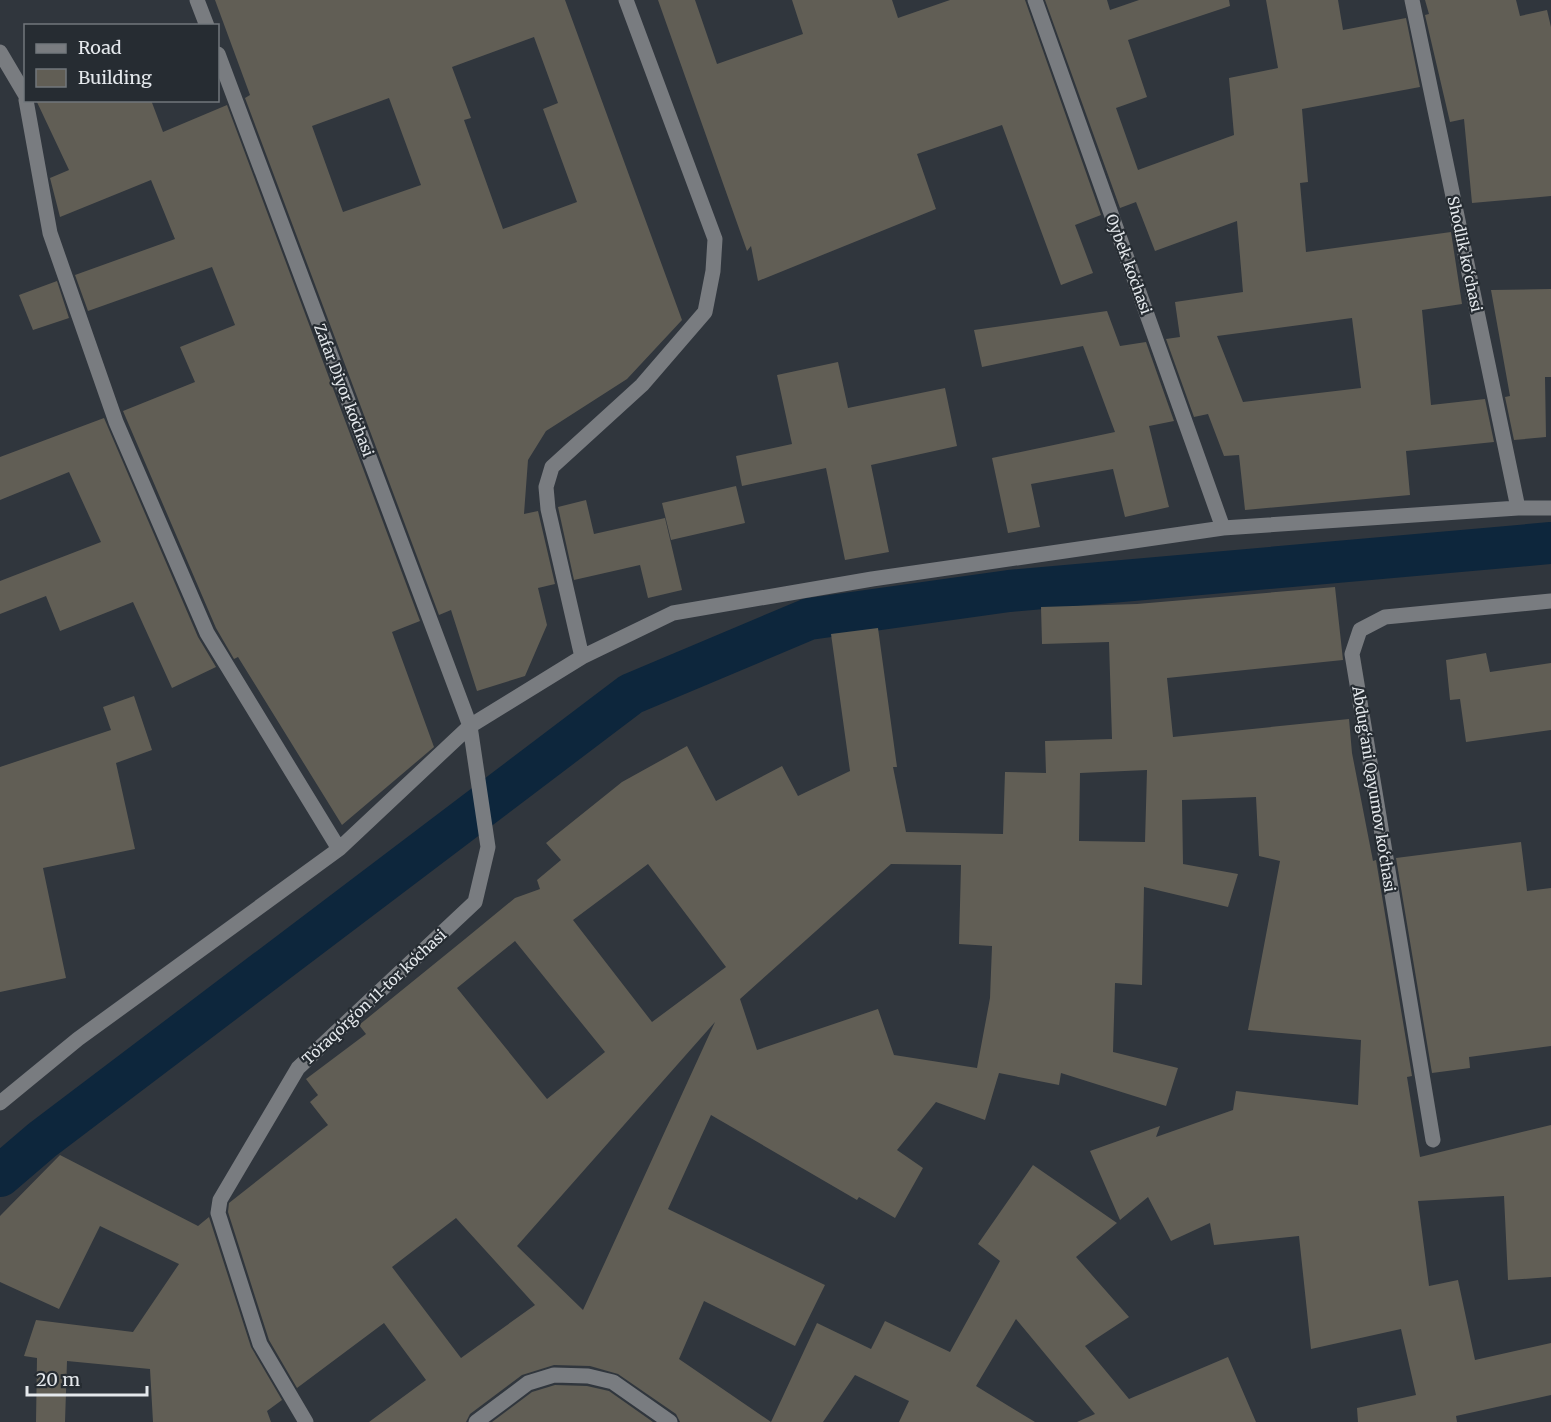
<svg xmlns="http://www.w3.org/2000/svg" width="1551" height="1422" viewBox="0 0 1551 1422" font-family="Merriweather,serif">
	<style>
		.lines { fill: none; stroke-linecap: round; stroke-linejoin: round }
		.canal { stroke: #0d263c; stroke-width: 42 }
		.building { fill: #615e55; fill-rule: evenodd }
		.minor { stroke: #797c80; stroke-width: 15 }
		.labels { text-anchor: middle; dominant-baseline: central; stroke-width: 4.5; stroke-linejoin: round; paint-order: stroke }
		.street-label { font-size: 15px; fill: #e4e8ec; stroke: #262c32 }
	</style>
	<rect width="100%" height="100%" fill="#30363d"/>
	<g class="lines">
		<path class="canal" d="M 0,1176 L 42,1140 L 631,694 L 809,619 L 1009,591 L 1551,543"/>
	</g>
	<path class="building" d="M 215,0 L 565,0 L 682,320 L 627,379 L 546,431 L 528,460 L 524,514 L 538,511 L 555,584 L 538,588 L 547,625 L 525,676 L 477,691 L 451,610 L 439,615 L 245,98 L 250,95 ZM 534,37 L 558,103 L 543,109 L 577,202 L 503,229 L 464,120 L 471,118 L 452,67 ZM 389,98 L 421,185 L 343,212 L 312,126 Z
		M 658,0 L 695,0 L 717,64 L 803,34 L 792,0 L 892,0 L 898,18 L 950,0 L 1025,0 L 1101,215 L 1075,225 L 1093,273 L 1061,285 L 1002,125 L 917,154 L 936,209 L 758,281 L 751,246 L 747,251 Z
		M 1045,0 L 1107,0 L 1110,10 L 1139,0 L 1229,0 L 1230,6 L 1128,40 L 1147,97 L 1116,108 L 1138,170 L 1234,135 L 1229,78 L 1278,68 L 1266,0 L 1338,0 L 1343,30 L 1406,18 L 1420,87 L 1302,109 L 1308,182 L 1300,183 L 1306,252 L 1451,232 L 1462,304 L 1422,310 L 1431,405 L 1485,399 L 1494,442 L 1406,451 L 1410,495 L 1245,510 L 1239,455 L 1224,456 L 1208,414 L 1194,417 L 1166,339 L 1180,337 L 1175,302 L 1243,292 L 1237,221 L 1155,251 L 1136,202 L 1120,208 ZM 1352,318 L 1361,388 L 1243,402 L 1217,336 Z
		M 1425,0 L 1516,0 L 1520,16 L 1547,10 L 1551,27 L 1551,196 L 1472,203 L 1464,119 L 1450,122 L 1425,15 L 1429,14 Z
		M 36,100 L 151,100 L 163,132 L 227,105 L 420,621 L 392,632 L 434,747 L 342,825 L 238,657 L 234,659 L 216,628 L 123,411 L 195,382 L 180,347 L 235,325 L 212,267 L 88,311 L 75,275 L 175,239 L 151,180 L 60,217 L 50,178 L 69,170 Z
		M 57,281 L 69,318 L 33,330 L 19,295 Z
		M 1551,289 L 1551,377 L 1545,377 L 1546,437 L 1514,440 L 1505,397 L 1510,396 L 1491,290 Z
		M 1107,311 L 1120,346 L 1146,342 L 1174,421 L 1149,426 L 1169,507 L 1125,517 L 1113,469 L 1031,484 L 1040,527 L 1008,533 L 992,458 L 1115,432 L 1083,346 L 982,367 L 974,330 Z
		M 838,362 L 848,408 L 945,388 L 957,446 L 871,465 L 889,552 L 845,560 L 826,468 L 742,486 L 736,456 L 792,444 L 777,375 Z
		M 104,418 L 198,637 L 216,667 L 172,688 L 133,602 L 60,631 L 46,596 L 0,614 L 0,581 L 101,542 L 69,472 L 0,500 L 0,457 Z
		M 736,486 L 745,523 L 671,540 L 662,503 Z
		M 586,500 L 594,534 L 665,518 L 682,590 L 648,598 L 640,565 L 574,580 L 558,507 Z
		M 1335,587 L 1343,660 L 1167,678 L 1173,737 L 1349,719 L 1352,753 L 1373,861 L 1376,860 L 1412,1076 L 1407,1077 L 1420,1157 L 1551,1125 L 1551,1277 L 1508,1280 L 1504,1196 L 1418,1201 L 1429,1286 L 1458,1280 L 1475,1360 L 1551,1343 L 1551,1395 L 1456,1416 L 1457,1422 L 1358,1422 L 1357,1408 L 1416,1395 L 1401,1329 L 1311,1349 L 1299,1236 L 1214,1245 L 1210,1223 L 1171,1241 L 1148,1197 L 1120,1220 L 1090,1151 L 1160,1126 L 1156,1137 L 1233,1110 L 1236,1091 L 1358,1105 L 1361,1040 L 1248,1030 L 1280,861 L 1259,856 L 1256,797 L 1182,800 L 1183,864 L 1238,874 L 1228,907 L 1144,887 L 1142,985 L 1115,983 L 1113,1052 L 1178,1068 L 1166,1106 L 1061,1073 L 1059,1085 L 999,1073 L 985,1120 L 936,1102 L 897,1150 L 923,1168 L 895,1218 L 859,1197 L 857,1200 L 711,1115 L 668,1209 L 825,1285 L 795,1346 L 704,1301 L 679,1359 L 771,1422 L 817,1323 L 871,1349 L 885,1321 L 950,1352 L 1000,1261 L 978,1244 L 1033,1165 L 1117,1223 L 1076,1257 L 1129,1317 L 1085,1346 L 1129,1399 L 1228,1357 L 1256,1422 L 1077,1422 L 1095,1414 L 1016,1319 L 976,1386 L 1035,1422 L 899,1422 L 909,1401 L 855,1375 L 823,1422 L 680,1422 L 676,1414 L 618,1374 L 590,1366 L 554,1365 L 522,1375 L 470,1414 L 466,1422 L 369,1422 L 426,1380 L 384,1323 L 297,1388 L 269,1340 L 228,1212 L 229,1203 L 328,1125 L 310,1102 L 318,1095 L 306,1079 L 366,1034 L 359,1025 L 465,939 L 515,898 L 540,889 L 537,880 L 561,860 L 546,843 L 622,782 L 687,746 L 716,801 L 782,766 L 798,796 L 850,771 L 831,634 L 878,628 L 897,767 L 893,767 L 906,832 L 1003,834 L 1005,772 L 1046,773 L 1045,741 L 1112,739 L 1109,642 L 1042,644 L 1041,607 L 1137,604 ZM 1147,770 L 1145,842 L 1079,841 L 1080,773 ZM 648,864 L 726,967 L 652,1022 L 573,920 ZM 891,864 L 961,865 L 959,944 L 992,946 L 990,998 L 977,1068 L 894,1055 L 878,1009 L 757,1050 L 740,999 ZM 515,941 L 605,1052 L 547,1099 L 457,988 ZM 715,1022 L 606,1260 L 583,1310 L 517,1246 ZM 456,1218 L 535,1305 L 461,1358 L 392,1267 Z
		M 1486,653 L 1490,672 L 1551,663 L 1551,730 L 1466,742 L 1460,699 L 1450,700 L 1446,660 Z
		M 134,696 L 152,750 L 116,763 L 135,849 L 43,868 L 66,978 L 0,992 L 0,767 L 111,730 L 103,707 Z
		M 1521,842 L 1527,891 L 1551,888 L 1551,1046 L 1469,1057 L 1470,1068 L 1432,1073 L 1396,858 Z
		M 60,1155 L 198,1226 L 209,1217 L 251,1347 L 282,1400 L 267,1411 L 271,1422 L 153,1422 L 150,1369 L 67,1361 L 65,1422 L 36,1422 L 37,1358 L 24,1356 L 36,1320 L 133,1332 L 179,1264 L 100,1226 L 59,1309 L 0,1282 L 0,1216 Z
		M 555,1385 L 587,1386 L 609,1391 L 653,1422 L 492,1422 L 532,1392 Z"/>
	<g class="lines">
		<path class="minor" d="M 197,0 L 207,26
			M 1035,0 L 1223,528
			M 1412,0 L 1518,508
			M 0,52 L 26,96
			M 218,54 L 470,726 L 488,847 L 475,902 L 298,1068 L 220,1200 L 218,1213 L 260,1344 L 306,1422
			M 26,100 L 50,233 L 116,422 L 207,633 L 339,849
			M 582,657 L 548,509 L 546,487 L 552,467 L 642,385 L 705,312 L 713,271 L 715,239 L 626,0
			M 0,1103 L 78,1039 L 339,849 L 470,726 L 582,657 L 673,613 L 872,579 L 1223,528 L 1518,508 L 1551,508
			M 1433,1140 L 1352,654 L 1360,630 L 1385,617 L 1551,601
			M 476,1422 L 528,1383 L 554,1375 L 588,1376 L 613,1382 L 670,1422"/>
	</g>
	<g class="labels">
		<g class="street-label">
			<text transform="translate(1465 254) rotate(78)">Shodlik ko‘chasi</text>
			<text transform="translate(1129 264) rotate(70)">Oybek koʻchasi</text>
			<text transform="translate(344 390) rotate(69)">Zafar Diyor koʻchasi</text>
			<text transform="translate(1374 789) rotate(81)">Abdug‘ani Qayumov ko‘chasi</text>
			<text transform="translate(374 997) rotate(-43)">Toʻraqoʻrgʻon 11-tor koʻchasi</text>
		</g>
	</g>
	<rect x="24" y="24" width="195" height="78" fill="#262c32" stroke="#72777c" stroke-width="1.5"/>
	<rect x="36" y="44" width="30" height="9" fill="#797c80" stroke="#72777c" stroke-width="1.5"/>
	<text x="78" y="54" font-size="18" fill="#e4e8ec">Road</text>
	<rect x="36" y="69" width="30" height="18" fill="#615e55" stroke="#72777c" stroke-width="1.5"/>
	<text x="78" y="84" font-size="18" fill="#e4e8ec">Building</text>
	<path d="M27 1386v9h120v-9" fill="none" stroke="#e4e8ec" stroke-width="3"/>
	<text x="36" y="1386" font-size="18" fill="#e4e8ec" stroke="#262c32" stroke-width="4.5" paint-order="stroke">20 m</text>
</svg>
